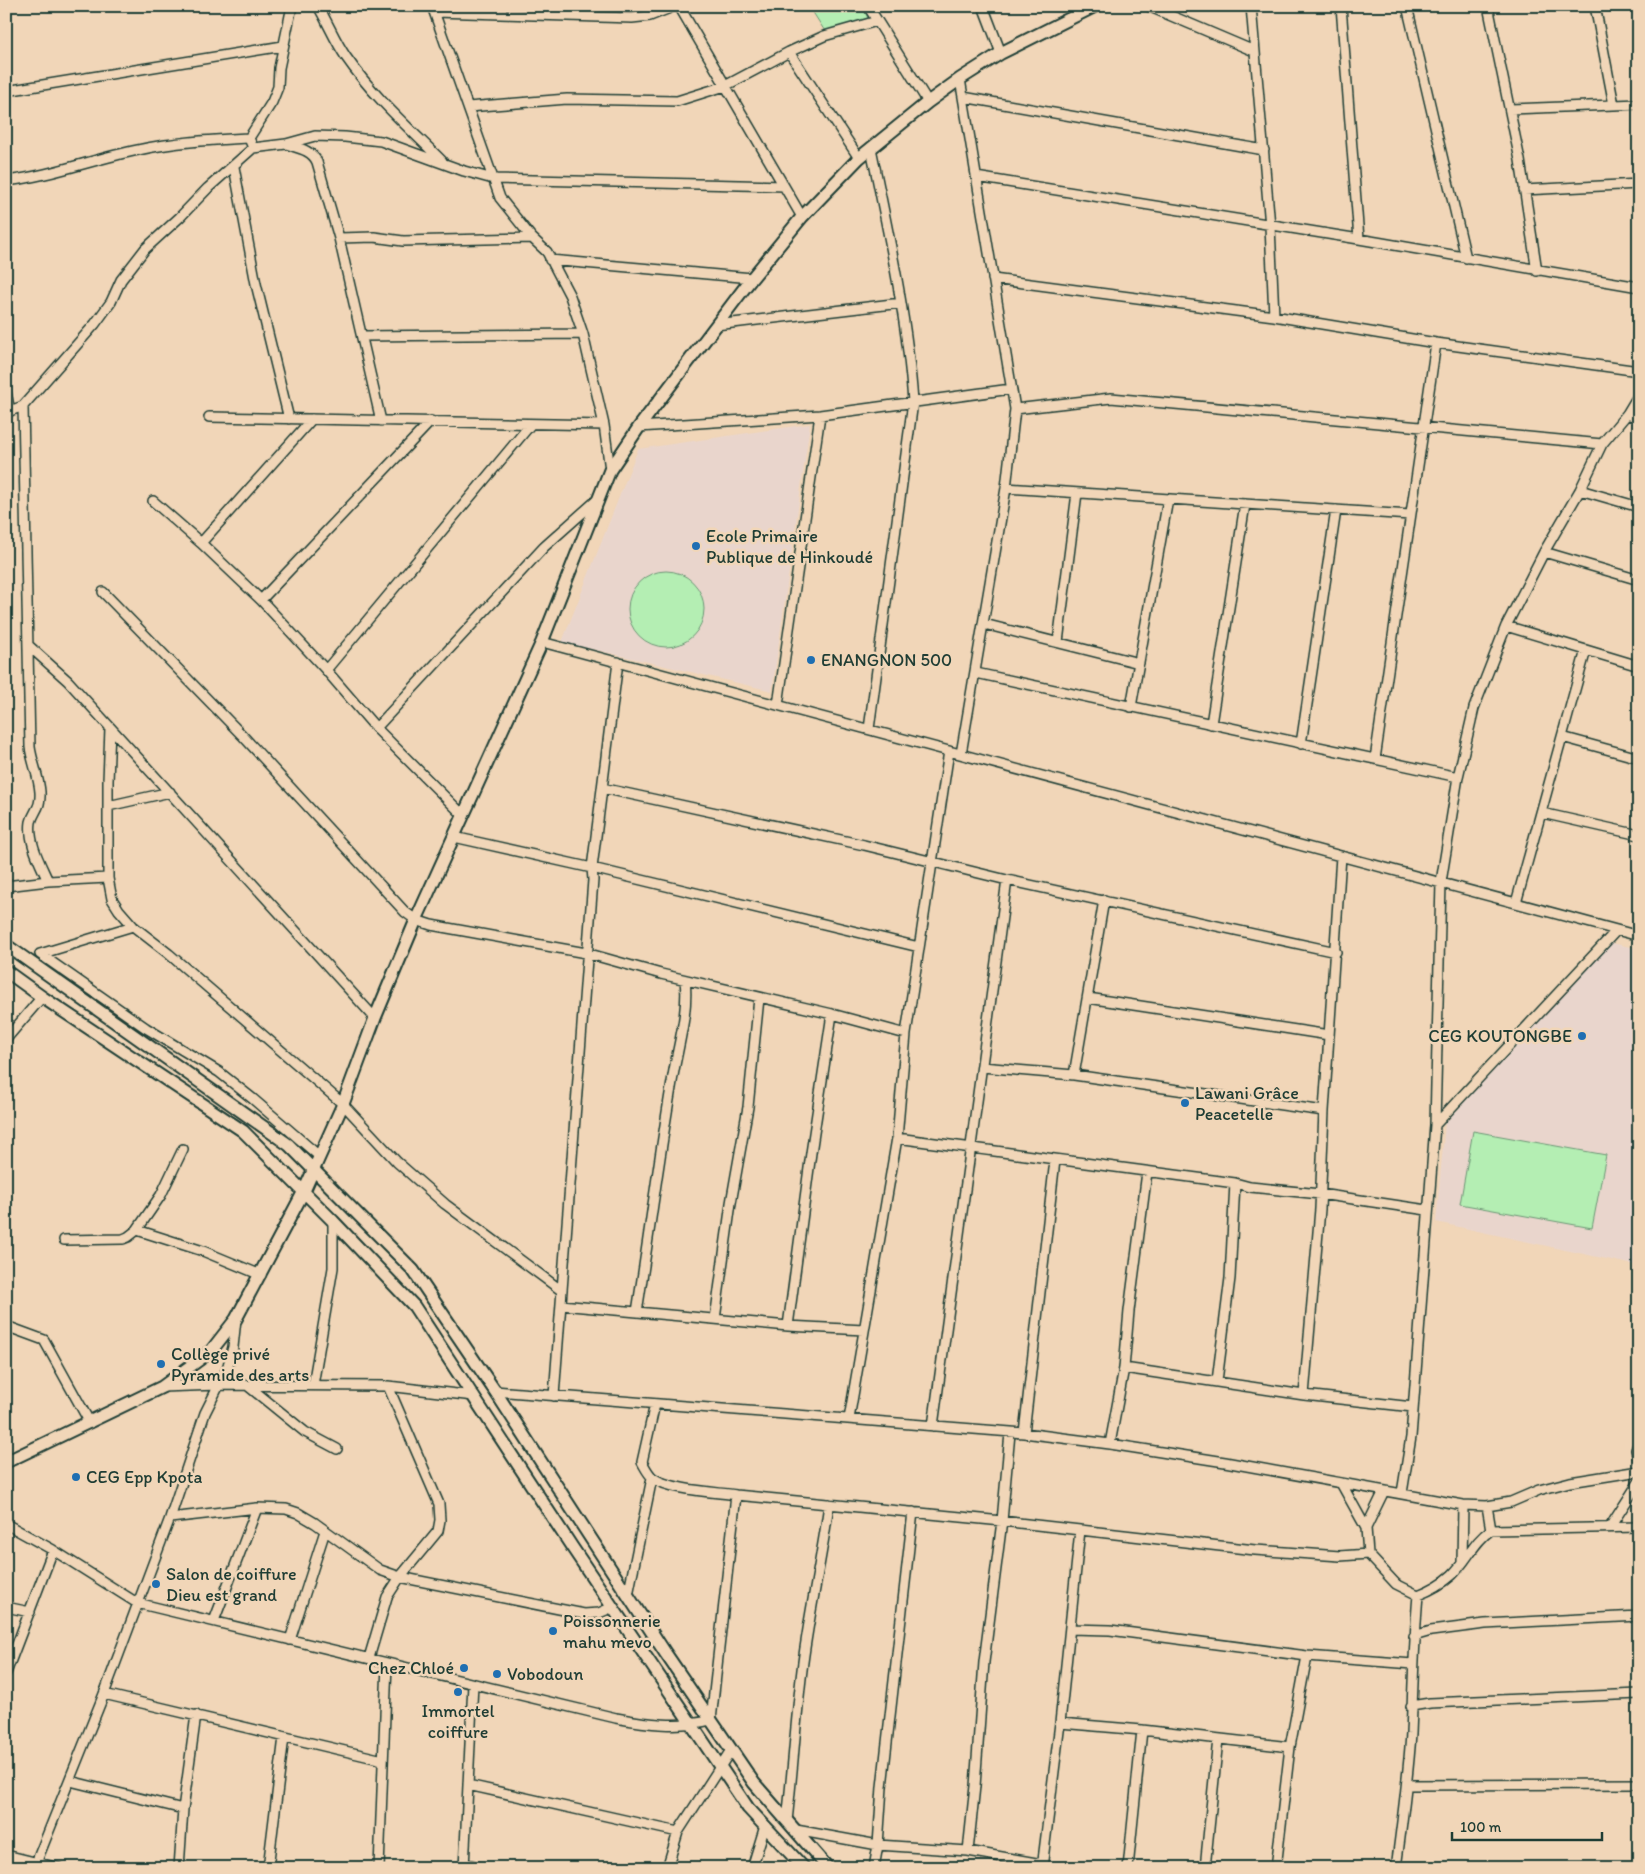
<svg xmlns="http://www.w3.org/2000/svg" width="1645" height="1874" viewBox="0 0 1645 1874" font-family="Itim,sans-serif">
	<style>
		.built { fill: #e9d5cc }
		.green { fill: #b4eeb3; stroke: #6a9674 }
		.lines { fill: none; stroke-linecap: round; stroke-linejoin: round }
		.street-casing { stroke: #1f3d34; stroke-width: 12 }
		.secondary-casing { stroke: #1f3d34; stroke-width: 15 }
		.street { stroke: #f1d6b8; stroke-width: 9 }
		.secondary { stroke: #f1d6b8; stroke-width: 11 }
		.poi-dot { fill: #1f6fb2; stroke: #f1d6b8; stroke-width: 2 }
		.labels { text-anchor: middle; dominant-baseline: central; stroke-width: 5; stroke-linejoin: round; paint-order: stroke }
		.poi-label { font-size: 18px; fill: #1f3d34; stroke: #f1d6b8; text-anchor: start }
	</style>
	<rect width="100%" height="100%" fill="#f1d6b8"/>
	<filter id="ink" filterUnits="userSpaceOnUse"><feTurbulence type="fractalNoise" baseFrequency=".02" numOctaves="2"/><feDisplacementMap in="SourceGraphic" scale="10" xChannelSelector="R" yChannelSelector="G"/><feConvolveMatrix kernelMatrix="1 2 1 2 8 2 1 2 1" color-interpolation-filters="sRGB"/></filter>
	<g filter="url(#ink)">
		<path class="built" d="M 810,424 L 772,691 L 562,642 L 638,449 Z
			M 1612,943 L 1639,949 L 1639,1266 L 1436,1222 L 1445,1123 Z"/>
		<path class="green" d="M 809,6 L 862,6 L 870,22 L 826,33 Z
			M628 609a38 38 0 1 1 76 0a38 38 0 1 1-76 0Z
			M 1473,1131 L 1606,1155 L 1592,1228 L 1460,1204 Z"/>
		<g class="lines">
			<defs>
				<path id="street" d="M 318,6 C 328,23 335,41 346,57 C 373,96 409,128 442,161
					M 432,6 L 500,198 L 532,238 L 547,252 L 570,296 L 583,334 L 604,425 L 610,470
					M 679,6 L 802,217
					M 868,6 L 928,102
					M 983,6 L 1001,53
					M 1148,6 L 1254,51
					M 1251,6 L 1270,226 L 1274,316
					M 1341,6 L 1359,239
					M 1407,6 L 1466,258
					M 1488,6 L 1520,160 L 1537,271
					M 1595,6 L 1614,105
					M 435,12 L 632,18 L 650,16 L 675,6
					M 789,52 L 859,158
					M 960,79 L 1015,409 L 1006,488 L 961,754
					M 6,91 L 283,46
					M 963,97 L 1264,150
					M 468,107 L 567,99 L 677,101 L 725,86 L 789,52 L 824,36 L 877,21
					M 1510,109 L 1639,104
					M 286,144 C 298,148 312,150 317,162 L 339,238 L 381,421
					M 253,148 L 286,144 L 315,136 L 345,137 L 381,141 L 464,171 L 493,179 L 784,186
					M 234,167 L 256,284 L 289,419
					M 976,177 L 1359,239 L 1639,287
					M 6,181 C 51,176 93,159 138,150 C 174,142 212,140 249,138
					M 1524,190 L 1639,184
					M 339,238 L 374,237 L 403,241 L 532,238
					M 550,260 L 752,278
					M 993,279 L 1274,316 L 1436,343 L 1639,371
					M 716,325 L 901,303
					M 362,336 L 583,334
					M 6,392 L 10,411
					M 23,406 L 30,747 C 32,762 39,777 40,792 C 41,809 34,810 31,822 C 28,842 40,863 48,881
					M 1015,409 L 1111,398 L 1602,444
					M 1627,414 L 1639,418
					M 6,415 L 10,411 L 23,406 L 95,324 L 111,302 L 121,280 L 145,249 L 180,217 L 208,188 L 253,148 L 249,138 L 272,102 L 278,87 L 279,68 L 292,6
					M 209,417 L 604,425
					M 639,427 L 820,415 L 1011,389
					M 1006,488 L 1410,515
					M 1580,490 L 1639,507
					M 153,501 L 201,543 L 261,600 L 326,670 L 376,728 L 464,816
					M 201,543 L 312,419
					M 1544,552 L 1639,580
					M 103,592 L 242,735 L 405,912 L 416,920 L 431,925 L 586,953 L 661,974 L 832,1014 L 906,1034
					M 261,600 L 431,421
					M 984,624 L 1139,663
					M 1506,626 L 1639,666
					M 542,642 L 1639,936
					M 1058,642 L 1077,493
					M 28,645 L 68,681 L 375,1018
					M 326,670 L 531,424
					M 976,673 L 1458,777
					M 778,705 L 820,415
					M 1131,707 L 1168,499
					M 1211,724 L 1245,504
					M 110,728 L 108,781 L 108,878 L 112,899 L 119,910 L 133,926 L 169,954 L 343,1104 L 397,1162 L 445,1204 L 562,1291
					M 376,728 L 544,547 L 598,499
					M 869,729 L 913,402 C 907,317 888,232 871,148
					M 1562,737 L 1639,758
					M 1301,744 L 1336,510
					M 1375,759 L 1436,343
					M 602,788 L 864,845 L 1007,880 L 1336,952
					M 108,806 L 170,792
					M 1542,813 L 1639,835
					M 454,837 L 592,868 L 919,947
					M 6,886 L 48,881 L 108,878
					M 1516,903 L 1586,650
					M 40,954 L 146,1028 L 219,1072 L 253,1099 L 319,1156
					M 40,954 L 133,926
					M 1088,998 L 1329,1035
					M 6,1039 L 42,997
					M 982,1067 L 1074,1075 L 1324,1111
					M 1074,1075 L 1104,900
					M 1435,1125 L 1616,931
					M 897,1138 L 1235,1183 L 1250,1187 L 1320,1194 L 1427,1210
					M 183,1149 L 161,1195 L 137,1230 L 203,1251 L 261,1275
					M 64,1240 L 123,1239 L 128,1237 L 137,1230
					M 561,1305 L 788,1326 L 864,1330
					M 637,1312 C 649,1235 659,1158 672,1082 C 677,1048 689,1014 685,980
					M 715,1319 L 731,1203 L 748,1107 L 759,998
					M 6,1326 L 44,1340 L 90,1423
					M 788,1326 L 811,1153 L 832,1014
					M 1124,1368 L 1304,1395 L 1413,1407
					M 1217,1381 L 1230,1278 L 1235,1183
					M 247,1385 L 305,1432 L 337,1449
					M 313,1385 L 333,1268 L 333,1221
					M 162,1387 L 218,1385 L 388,1386 L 474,1396
					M 495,1391 L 1024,1433 L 1110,1444 L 1225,1462 L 1463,1505 L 1487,1506 L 1511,1502 L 1539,1490 L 1570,1482 L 1639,1471
					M 1304,1395 L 1320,1209 L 1324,1111 L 1341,856
					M 554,1396 L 593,880 L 592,868 L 618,662
					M 655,1404 L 642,1462 C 645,1467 648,1474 653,1478 C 670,1490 715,1492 736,1495 L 1002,1521 L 1255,1550 L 1340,1556 L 1368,1554
					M 849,1419 L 897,1138 L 906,1034 L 949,751
					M 933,1426 L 1007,880
					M 1024,1433 L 1055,1160
					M 1639,1442 L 1636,1450 L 1639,1461
					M 1110,1444 L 1124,1368 L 1129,1311 L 1147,1172
					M 1341,1483 L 1366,1528
					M 1384,1491 L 1366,1528 L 1368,1554 L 1396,1584 L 1418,1595 C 1431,1590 1442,1584 1452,1575 C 1467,1561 1474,1541 1491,1530 L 1639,1527
					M 1402,1493 L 1411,1437 L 1435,1125 L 1441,882 L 1458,777 L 1474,708 L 1506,626 L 1544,552 L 1580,490 L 1602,444 L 1627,414 L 1639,394
					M 1487,1506 L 1491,1530
					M 170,1518 L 257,1508 L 286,1509 L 298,1513 L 315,1523 L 380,1570 L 400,1577 L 584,1614 L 599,1613 L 613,1607
					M 6,1524 L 53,1550 L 137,1603 L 616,1718 C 647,1724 680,1728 711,1720 L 736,1495
					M 1610,1527 L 1639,1482
					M 1462,1563 L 1463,1505
					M 628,1595 L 652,1478
					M 6,1607 L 30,1612
					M 214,1621 L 257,1508
					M 1070,1629 L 1110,1630 L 1307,1656 L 1413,1664
					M 1414,1636 L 1431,1631 L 1485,1624 L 1639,1616
					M 290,1640 L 325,1531
					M 369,1658 L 387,1597 L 400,1577 L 438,1531 L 440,1520 L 439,1504 L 388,1386
					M 6,1673 L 53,1550
					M 473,1684 L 468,1785 L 678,1832
					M 104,1694 L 383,1760
					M 1411,1706 L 1430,1703 L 1639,1694
					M 1060,1723 L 1142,1730 L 1290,1747
					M 70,1781 L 183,1809
					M 1407,1785 L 1639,1784
					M 787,1821 C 793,1768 796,1715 803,1662 C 810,1609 822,1557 829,1504
					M 796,1830 L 878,1845 L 968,1851 L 1042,1864
					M 968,1851 L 975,1786 L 984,1662 L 1002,1521 L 1010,1433
					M 6,1855 L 59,1868
					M 464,1863 L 482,1868
					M 34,1868 L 104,1694 L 170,1518 L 205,1413 L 227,1369 L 233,1347 L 236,1319
					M 179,1868 L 183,1809 L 196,1715
					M 268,1868 L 284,1737
					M 379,1868 L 387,1664
					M 464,1868 L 468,1785
					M 667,1868 L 678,1832 L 731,1750
					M 752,1868 L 765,1826
					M 874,1868 L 878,1845 L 882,1787 L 913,1512
					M 1042,1868 L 1060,1723 L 1080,1530
					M 1128,1868 L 1142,1730
					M 1205,1868 L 1218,1739
					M 1276,1868 L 1290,1747 L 1307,1656
					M 1396,1868 C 1402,1823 1408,1779 1411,1734 C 1413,1687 1414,1641 1418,1595"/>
				<path id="secondary" d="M 6,945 L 289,1145 L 413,1270 L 495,1391 L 666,1654 L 754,1783 L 828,1868
					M 6,971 L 42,997 L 243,1131 L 333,1221 L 414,1306 L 572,1547 L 748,1808 L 804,1868
					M 6,1462 L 162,1387 L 211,1351 L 236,1319 L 304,1191 L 343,1104 L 375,1018 L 416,920 L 542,642 L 610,470 L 639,427 L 752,278 L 802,217 L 859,158 L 928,102 L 960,79 L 1001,53 L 1095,6"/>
			</defs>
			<use href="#street" class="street-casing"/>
			<use href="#secondary" class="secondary-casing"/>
			<use href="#street" class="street"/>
			<use href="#secondary" class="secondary"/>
		</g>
	</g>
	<g class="poi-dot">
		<circle cx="696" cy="546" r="5"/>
		<circle cx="811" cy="660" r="5"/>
		<circle cx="1582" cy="1036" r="5"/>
		<circle cx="1185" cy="1103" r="5"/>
		<circle cx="161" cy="1364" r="5"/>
		<circle cx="76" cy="1477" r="5"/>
		<circle cx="156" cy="1584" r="5"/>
		<circle cx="553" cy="1631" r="5"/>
		<circle cx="464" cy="1668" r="5"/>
		<circle cx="497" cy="1674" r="5"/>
		<circle cx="458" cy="1692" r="5"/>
	</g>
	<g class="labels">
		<g class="poi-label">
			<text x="706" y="536">Ecole Primaire<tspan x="706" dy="21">Publique de Hinkoudé</tspan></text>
			<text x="821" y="660">ENANGNON 500</text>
			<text x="1572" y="1036" text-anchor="end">CEG KOUTONGBE</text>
			<text x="1195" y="1093">Lawani Grâce<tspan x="1195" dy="21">Peacetelle</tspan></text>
			<text x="171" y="1354">Collège privé<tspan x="171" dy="21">Pyramide des arts</tspan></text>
			<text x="86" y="1477">CEG Epp Kpota</text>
			<text x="166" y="1574">Salon de coiffure<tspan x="166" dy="21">Dieu est grand</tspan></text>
			<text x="563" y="1621">Poissonnerie<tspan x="563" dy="21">mahu mevo</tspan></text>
			<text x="454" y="1668" text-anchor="end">Chez Chloé</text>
			<text x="507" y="1674">Vobodoun</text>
			<text x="458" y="1711" text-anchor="middle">Immortel<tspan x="458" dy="21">coiffure</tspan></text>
		</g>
	</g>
	<rect width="1645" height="1874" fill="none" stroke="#f1d6b8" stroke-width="25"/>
	<rect x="12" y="12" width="1620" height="1849" fill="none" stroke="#1f3d34" stroke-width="2" filter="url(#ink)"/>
	<path d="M1452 1832v8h150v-8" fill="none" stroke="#1f3d34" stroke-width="2.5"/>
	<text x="1460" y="1832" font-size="15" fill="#1f3d34" stroke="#f1d6b8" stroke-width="4" paint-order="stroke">100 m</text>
</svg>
